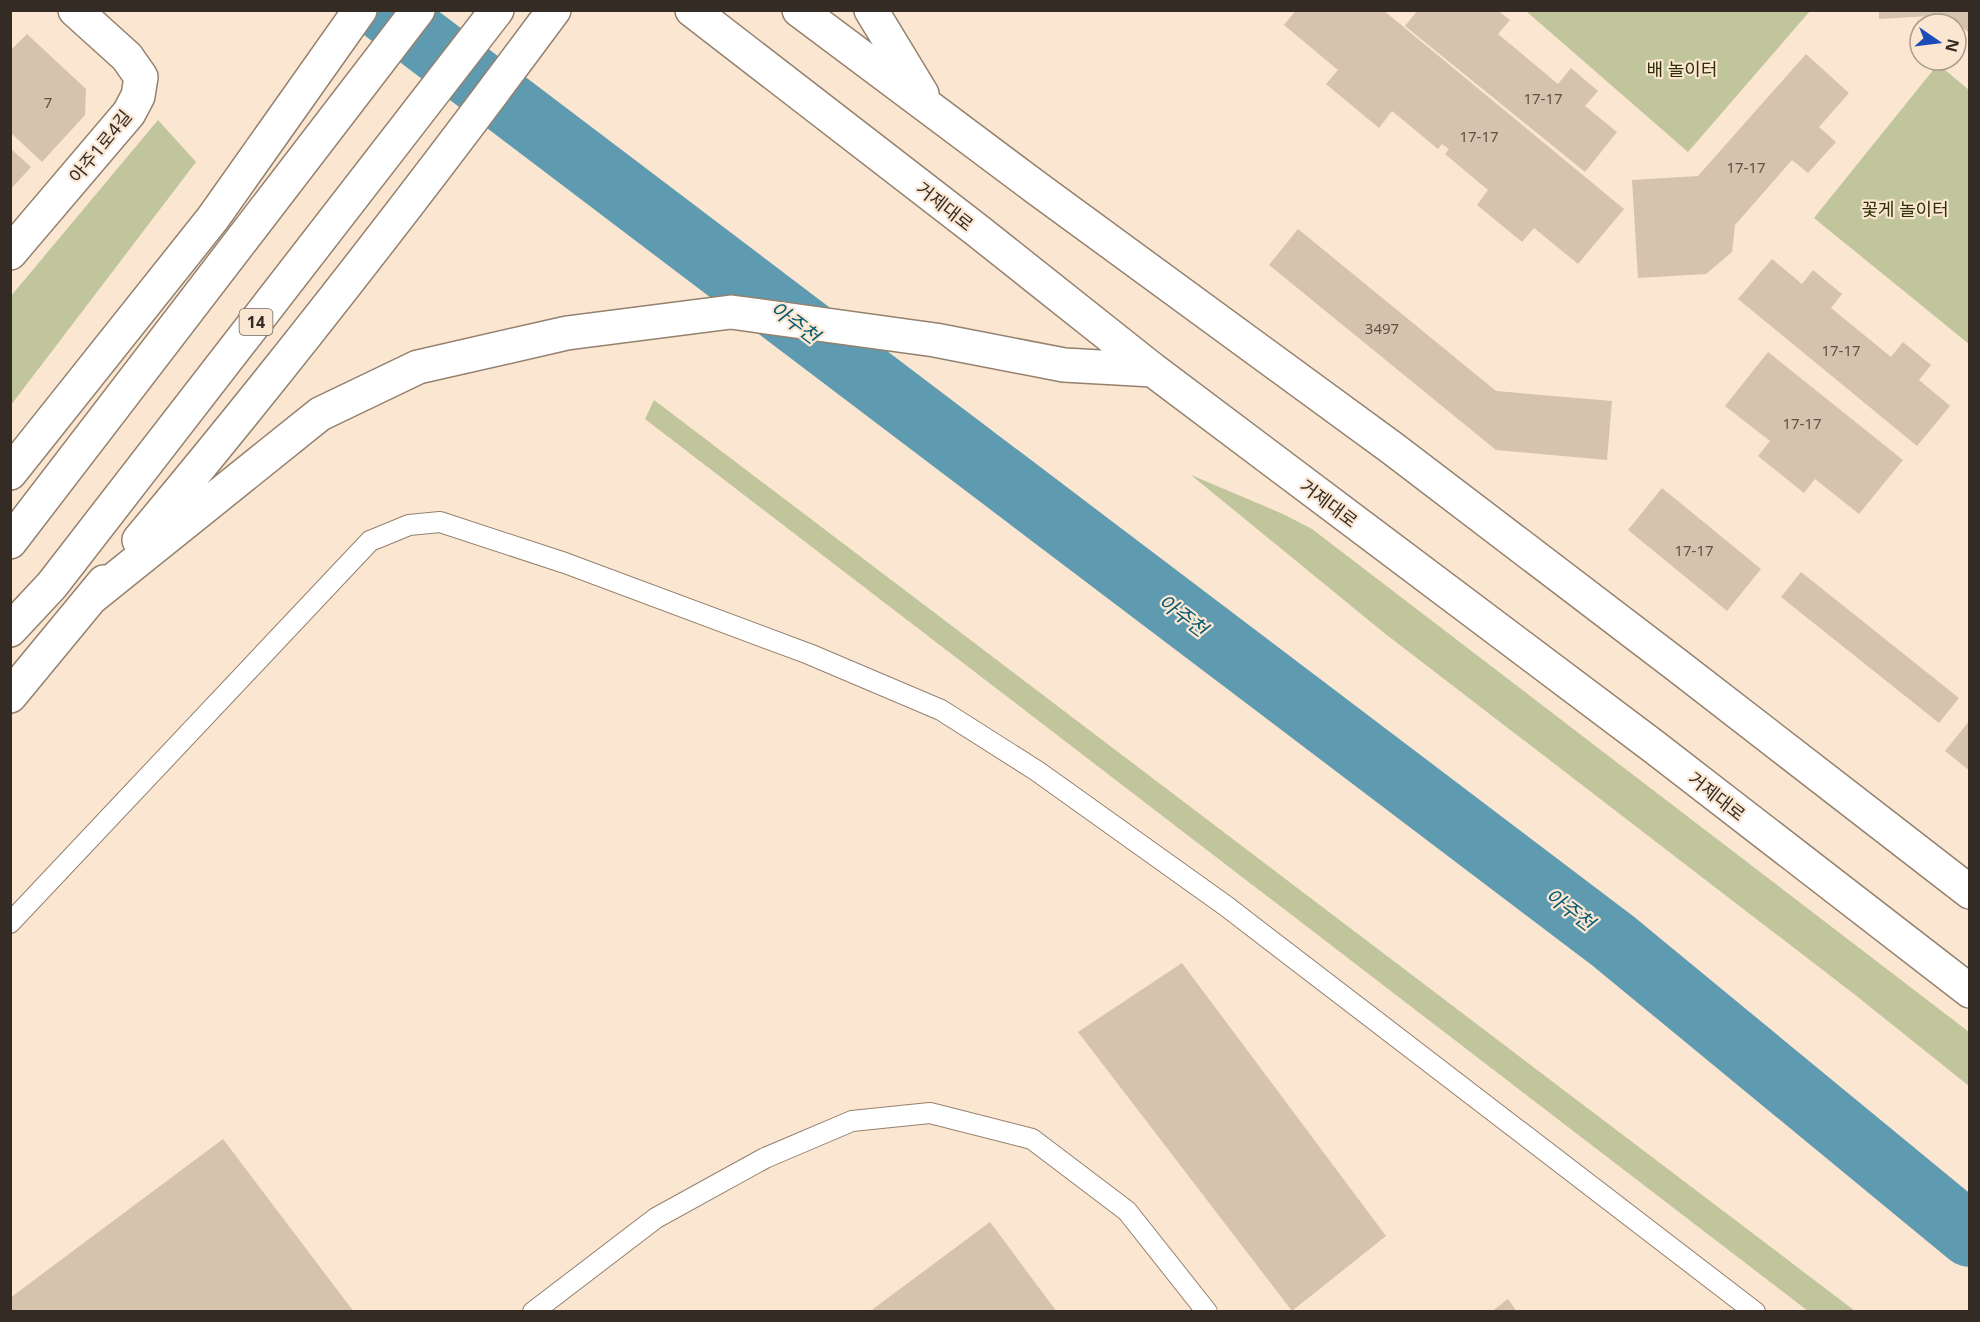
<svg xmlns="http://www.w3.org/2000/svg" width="1980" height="1322" viewBox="0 0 1980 1322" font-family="'Noto Sans','Noto Sans KR',sans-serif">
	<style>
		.green { fill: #c0c59b }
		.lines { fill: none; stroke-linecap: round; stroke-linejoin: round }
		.river { stroke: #5e9ab0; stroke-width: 64 }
		.building { fill: #d6c3ae }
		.service-casing { stroke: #94816e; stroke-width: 22 }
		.minor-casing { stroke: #94816e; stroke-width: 36 }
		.tertiary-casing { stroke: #94816e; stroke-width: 36 }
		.trunk-casing { stroke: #94816e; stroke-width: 36 }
		.service { stroke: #fff; stroke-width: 20 }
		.minor { stroke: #fff; stroke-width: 33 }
		.tertiary { stroke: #fff; stroke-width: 33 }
		.trunk { stroke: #fff; stroke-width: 33 }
		.labels { text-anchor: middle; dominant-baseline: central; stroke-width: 4.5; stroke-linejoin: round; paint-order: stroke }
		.number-label { font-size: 15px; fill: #5c5246 }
		.shield { fill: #fae6d1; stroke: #6f6458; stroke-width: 1.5 }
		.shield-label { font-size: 16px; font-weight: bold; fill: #342c24 }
		.park-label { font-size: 18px; fill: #2e3107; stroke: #fae6d1 }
		.street-label { font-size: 18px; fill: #342c24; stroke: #fae6d1 }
		.water-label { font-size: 20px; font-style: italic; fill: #025971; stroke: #fae6d1 }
	</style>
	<rect width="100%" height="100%" fill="#fae6d1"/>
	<path class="green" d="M 1526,11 L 1810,11 L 1688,152 Z
		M 1938,64 L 1969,90 L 1969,344 L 1814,218 Z
		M 158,120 L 196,162 L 11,405 L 11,296 Z
		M 654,400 L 1855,1311 L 1808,1311 L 645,419 Z
		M 1191,475 L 1283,514 L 1312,529 L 1969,1032 L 1969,1086 L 1854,994 L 1383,632 Z"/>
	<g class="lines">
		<path class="river" d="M 384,10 L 1613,941 L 1970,1235"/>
	</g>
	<path class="building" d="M 1296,10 L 1383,10 L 1624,209 L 1578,264 L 1534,228 L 1522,242 L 1477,205 L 1488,190 L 1445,154 L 1449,149 L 1442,144 L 1438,149 L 1392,111 L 1379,128 L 1326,84 L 1338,70 L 1284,25 Z
		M 1418,10 L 1497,10 L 1510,20 L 1498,34 L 1558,84 L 1571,68 L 1598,91 L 1585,106 L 1617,132 L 1585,172 L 1405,26 Z
		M 1879,10 L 1970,10 L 1970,34 L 1948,15 L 1879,19 Z
		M 27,34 L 86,89 L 85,115 L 42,162 L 10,132 L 10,51 Z
		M 1806,54 L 1849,93 L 1819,127 L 1836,142 L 1808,173 L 1792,160 L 1735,225 L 1732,252 L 1706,274 L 1638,278 L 1632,180 L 1698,176 Z
		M 10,148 L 31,167 L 10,190 Z
		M 1298,229 L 1496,391 L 1612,401 L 1607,460 L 1496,450 L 1269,265 Z
		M 1772,259 L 1802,284 L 1813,270 L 1842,294 L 1831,308 L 1891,357 L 1903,342 L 1931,365 L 1919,380 L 1950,406 L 1917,446 L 1738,299 Z
		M 1768,352 L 1903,460 L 1859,514 L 1815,479 L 1804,493 L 1758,456 L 1770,441 L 1725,406 Z
		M 1662,488 L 1761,569 L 1727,611 L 1628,530 Z
		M 1801,572 L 1959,698 L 1939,723 L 1781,597 Z
		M 1970,720 L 1970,771 L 1945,751 Z
		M 1182,963 L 1386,1236 L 1292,1311 L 1078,1032 Z
		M 223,1139 L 354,1312 L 10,1312 L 10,1298 Z
		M 990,1222 L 1057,1312 L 869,1312 Z
		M 1508,1299 L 1517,1312 L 1491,1312 Z"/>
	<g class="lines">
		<defs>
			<path id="service" d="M 10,923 L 370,541 L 409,525 L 440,522 L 565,563 L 809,654 L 941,710 L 1037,771 L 1226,906 L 1755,1312
				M 533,1312 L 656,1218 L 765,1158 L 852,1121 L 930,1113 L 1032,1139 L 1127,1211 L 1207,1312"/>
			<path id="minor" d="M 10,253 L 129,113 L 138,96 L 141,77 L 127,57 L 75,10"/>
			<path id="tertiary" d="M 692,10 L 978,231 L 1153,370 L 1653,746 L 1970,991
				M 799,10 L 1038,189 L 1392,448 L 1678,666 L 1970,892
				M 871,10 L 922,94
				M 10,473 L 213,218 L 360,10
				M 139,540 C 283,368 420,191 554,10
				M 91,598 L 320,414 L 418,367 L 567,333 L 731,312 L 935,340 L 1064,365 L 1153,370
				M 10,696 L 104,582"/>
			<path id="trunk" d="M 10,542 L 418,10
				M 10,630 L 52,585 L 497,10"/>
		</defs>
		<use href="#service" class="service-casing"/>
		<use href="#minor" class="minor-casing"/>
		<use href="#tertiary" class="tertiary-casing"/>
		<use href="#trunk" class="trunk-casing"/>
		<use href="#service" class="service"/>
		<use href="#minor" class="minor"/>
		<use href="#tertiary" class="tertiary"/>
		<use href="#trunk" class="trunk"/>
	</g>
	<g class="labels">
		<g class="number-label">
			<text x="1543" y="98">17-17</text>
			<text x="48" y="102">7</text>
			<text x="1479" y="136">17-17</text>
			<text x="1746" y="167">17-17</text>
			<text x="1382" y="328">3497</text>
			<text x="1841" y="350">17-17</text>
			<text x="1802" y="423">17-17</text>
			<text x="1694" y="550">17-17</text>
		</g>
		<rect class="shield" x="239.5" y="309" width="33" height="26" rx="4.5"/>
		<g class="shield-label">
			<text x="256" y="322">14</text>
		</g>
		<g class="park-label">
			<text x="1682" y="69">배 놀이터</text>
			<text x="1905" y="209">꽃게 놀이터</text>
		</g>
		<g class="street-label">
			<text transform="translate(100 146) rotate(-51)">아주1로4길</text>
			<text transform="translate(945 206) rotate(38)">거제대로</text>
			<text transform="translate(1329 503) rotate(37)">거제대로</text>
			<text transform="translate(1717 796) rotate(38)">거제대로</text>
		</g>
		<g class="water-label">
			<text transform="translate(795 322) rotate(37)">아주천</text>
			<text transform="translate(1183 615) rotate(37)">아주천</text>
			<text transform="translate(1570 909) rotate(37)">아주천</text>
		</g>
	</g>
	<rect width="1980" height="1322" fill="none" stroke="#342c24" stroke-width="24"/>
	<g transform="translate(1938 42) rotate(104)"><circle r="28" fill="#fae6d1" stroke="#ab9c8c" stroke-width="1.5"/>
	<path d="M0-4.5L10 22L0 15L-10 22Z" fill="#1c4cb9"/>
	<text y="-9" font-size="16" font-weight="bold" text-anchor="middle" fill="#342c24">N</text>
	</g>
</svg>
